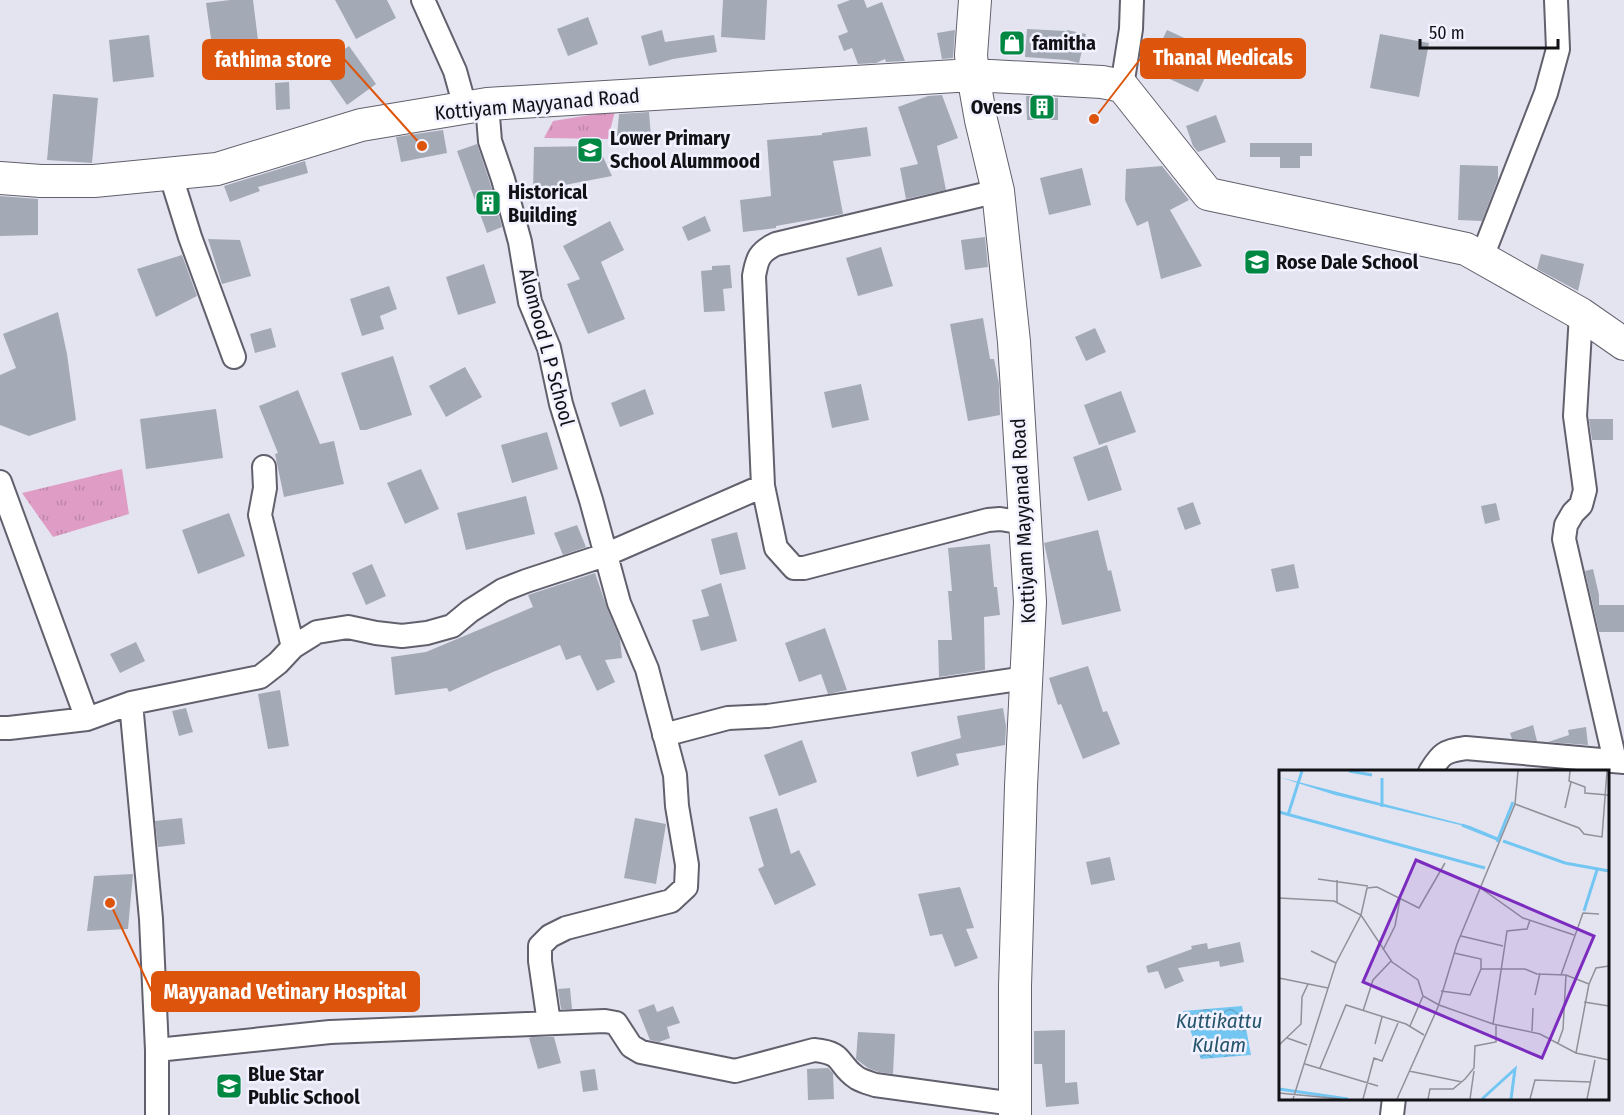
<svg xmlns="http://www.w3.org/2000/svg" width="1624" height="1115" viewBox="0 0 1624 1115" font-family="'Fira Sans Condensed',sans-serif">
	<style>
		.park { fill: url(#park-tufts) }
		.water { fill: url(#water-waves) }
		.building { fill: #a3aab5 }
		.lines { fill: none; stroke-linecap: round; stroke-linejoin: round }
		.street-casing { stroke: #61606c; stroke-width: 26 }
		.secondary-casing { stroke: #61606c; stroke-width: 34 }
		.street { stroke: #fff; stroke-width: 22 }
		.secondary { stroke: #fff; stroke-width: 32 }
		.labels { text-anchor: middle; dominant-baseline: central; stroke-width: 5; stroke-linejoin: round; paint-order: stroke }
		.poi-label { font-size: 20px; font-weight: bold; fill: #111116; stroke: #f1f1ff; text-anchor: start }
		.street-label { font-size: 20px; fill: #111116; stroke: #f1f1ff }
		.water-label { font-size: 21px; font-style: italic; fill: #27556c; stroke: #f1f1ff }
		.inset-river { fill: none; stroke: #73c6f2; stroke-width: 3 }
		.inset-road { fill: none; stroke: #909099; stroke-width: 1.5 }
		.view { fill: #7b2cbf; fill-opacity: 0.15; stroke: #7b2cbf; stroke-width: 3 }
		.inset-edge { fill: none; stroke: #111116; stroke-width: 3 }
		.leader { fill: none; stroke: #dd550c; stroke-width: 2 }
		.callout-dot { fill: #dd550c; stroke: #f1f1ff; stroke-width: 2 }
		.callout { fill: #dd550c; stroke: #dd550c; stroke-width: 2 }
		.callout-label { font-size: 21px; text-anchor: middle; font-weight: bold; fill: #fff }
	</style>
	<defs>
		<pattern id="park-tufts" width="24" height="20" patternUnits="userSpaceOnUse" patternTransform="scale(1.5)"><rect width="24" height="20" fill="#df9dc6"/><path d="M3 7l-1-3M5 7V3M7 7l1-3M15 17l-1-3M17 17v-4M19 17l1-3" fill="none" stroke="#be86a9"/></pattern>
		<pattern id="water-waves" width="16" height="10" patternUnits="userSpaceOnUse" patternTransform="scale(1.5)"><rect width="16" height="10" fill="#73c6f2"/><path d="M0 5q4-4 8 0t8 0" fill="none" stroke="#62a9cf"/></pattern>
	</defs>
	<rect width="100%" height="100%" fill="#e4e4f1"/>
	<path class="park" d="M 615,111 L 608,139 L 544,138 L 553,121 Z
		M 122,469 L 129,514 L 53,537 L 22,493 Z"/>
	<path class="water" d="M 1242,1006 L 1251,1055 L 1201,1059 L 1183,1011 Z"/>
	<path class="building" d="M 230,0 L 253,0 L 258,40 L 212,46 L 206,3 Z
		M 335,0 L 387,0 L 396,18 L 356,39 Z
		M 723,0 L 767,0 L 765,40 L 721,37 Z
		M 850,0 L 864,0 L 867,8 L 882,2 L 905,61 L 886,62 L 885,59 L 876,63 L 858,64 L 852,48 L 844,51 L 838,36 L 848,32 L 837,5 Z
		M 588,17 L 598,44 L 568,56 L 557,29 Z
		M 1027,29 L 1067,31 L 1067,30 L 1086,34 L 1079,63 L 1067,60 L 1025,57 Z
		M 662,30 L 665,42 L 714,35 L 717,52 L 673,59 L 649,66 L 641,36 Z
		M 955,30 L 953,58 L 942,59 L 937,33 Z
		M 1167,30 L 1217,53 L 1198,92 L 1148,69 Z
		M 1380,34 L 1429,43 L 1419,97 L 1370,88 Z
		M 149,35 L 154,77 L 113,82 L 109,40 Z
		M 349,46 L 376,84 L 347,105 L 320,66 Z
		M 289,82 L 290,109 L 276,110 L 275,83 Z
		M 53,94 L 98,98 L 92,163 L 47,160 Z
		M 942,95 L 958,138 L 937,146 L 946,190 L 906,199 L 900,168 L 918,164 L 898,107 L 928,96 Z
		M 1026,96 L 1058,98 L 1058,120 L 1027,120 Z
		M 649,112 L 651,137 L 617,136 L 619,114 Z
		M 1216,115 L 1226,142 L 1198,152 L 1193,146 L 1186,126 Z
		M 867,127 L 871,156 L 833,161 L 843,214 L 776,226 L 776,228 L 743,232 L 740,200 L 771,196 L 767,140 L 822,135 L 822,133 Z
		M 443,130 L 447,153 L 401,162 L 396,137 Z
		M 1250,143 L 1312,143 L 1312,156 L 1300,156 L 1300,168 L 1280,168 L 1280,157 L 1250,157 Z
		M 477,144 L 490,183 L 502,227 L 487,233 L 457,151 Z
		M 598,146 L 612,176 L 533,191 L 534,147 Z
		M 305,161 L 308,173 L 258,187 L 260,191 L 230,202 L 224,186 Z
		M 1460,165 L 1498,166 L 1498,179 L 1482,221 L 1458,220 Z
		M 1162,166 L 1189,200 L 1170,210 L 1202,266 L 1161,279 L 1148,221 L 1137,226 L 1125,200 L 1126,169 Z
		M 1082,168 L 1091,205 L 1049,215 L 1040,178 Z
		M 0,196 L 38,199 L 38,235 L 0,236 Z
		M 705,216 L 711,231 L 688,241 L 682,227 Z
		M 610,221 L 624,250 L 601,262 L 625,319 L 588,334 L 567,284 L 580,279 L 563,246 Z
		M 985,237 L 988,267 L 965,270 L 961,240 Z
		M 208,239 L 240,240 L 251,276 L 222,284 Z
		M 881,247 L 893,286 L 858,296 L 846,258 Z
		M 1541,254 L 1584,264 L 1578,291 L 1537,269 Z
		M 182,255 L 197,296 L 156,317 L 137,269 Z
		M 484,264 L 496,303 L 458,315 L 446,277 Z
		M 730,265 L 732,288 L 723,289 L 725,311 L 704,312 L 701,271 L 712,270 L 712,266 Z
		M 389,286 L 397,309 L 380,316 L 384,329 L 362,336 L 350,299 Z
		M 58,312 L 67,354 L 76,420 L 29,436 L 0,425 L 0,375 L 16,368 L 3,334 Z
		M 983,318 L 990,359 L 994,359 L 999,384 L 1000,415 L 968,421 L 950,324 Z
		M 271,328 L 276,347 L 255,353 L 250,334 Z
		M 1095,328 L 1106,352 L 1086,361 L 1075,337 Z
		M 393,356 L 412,415 L 366,430 L 360,430 L 341,373 Z
		M 465,367 L 482,397 L 446,417 L 429,386 Z
		M 861,384 L 869,420 L 832,428 L 824,392 Z
		M 645,389 L 654,414 L 620,427 L 611,403 Z
		M 298,390 L 320,444 L 334,441 L 344,484 L 284,497 L 275,454 L 278,453 L 259,406 Z
		M 1121,391 L 1136,432 L 1099,445 L 1084,405 Z
		M 216,409 L 223,458 L 146,469 L 140,419 Z
		M 1589,419 L 1613,419 L 1613,440 L 1592,440 Z
		M 547,432 L 558,469 L 512,483 L 501,445 Z
		M 1107,445 L 1122,490 L 1088,501 L 1073,457 Z
		M 421,469 L 439,509 L 405,524 L 387,483 Z
		M 526,496 L 535,534 L 466,550 L 457,513 Z
		M 1193,502 L 1201,524 L 1185,530 L 1177,508 Z
		M 1496,503 L 1500,520 L 1485,524 L 1481,506 Z
		M 229,513 L 245,556 L 198,574 L 182,530 Z
		M 577,525 L 586,547 L 563,555 L 554,533 Z
		M 1098,530 L 1108,571 L 1111,570 L 1121,611 L 1062,625 L 1044,543 Z
		M 737,532 L 746,569 L 720,575 L 711,539 Z
		M 990,544 L 994,587 L 997,587 L 1000,615 L 984,617 L 985,670 L 939,677 L 938,640 L 952,640 L 948,591 L 952,591 L 948,548 Z
		M 372,564 L 386,596 L 366,605 L 352,573 Z
		M 1294,564 L 1299,588 L 1276,592 L 1271,569 Z
		M 1593,569 L 1599,595 L 1599,605 L 1624,605 L 1624,632 L 1599,632 L 1585,571 Z
		M 595,573 L 607,608 L 620,639 L 622,658 L 605,660 L 615,682 L 597,691 L 580,655 L 566,660 L 560,645 L 493,672 L 449,692 L 447,688 L 395,695 L 391,657 L 426,652 L 533,607 L 528,595 Z
		M 721,583 L 737,641 L 701,651 L 692,620 L 709,616 L 701,590 Z
		M 825,628 L 847,690 L 842,691 L 828,694 L 821,674 L 799,682 L 785,643 Z
		M 136,642 L 145,661 L 120,673 L 110,654 Z
		M 1088,666 L 1103,712 L 1107,711 L 1120,744 L 1083,759 L 1061,704 L 1058,705 L 1049,678 Z
		M 280,690 L 289,746 L 268,749 L 258,694 Z
		M 186,708 L 193,732 L 179,736 L 172,711 Z
		M 1003,708 L 1006,726 L 1005,745 L 956,754 L 959,765 L 917,777 L 911,752 L 961,738 L 957,716 Z
		M 1533,725 L 1537,741 L 1512,739 L 1510,733 Z
		M 1586,727 L 1588,745 L 1548,742 L 1569,735 L 1568,730 Z
		M 802,740 L 817,782 L 779,796 L 764,755 Z
		M 777,808 L 791,854 L 799,850 L 816,885 L 775,905 L 758,869 L 764,866 L 749,817 Z
		M 182,818 L 185,844 L 158,847 L 155,821 Z
		M 635,818 L 666,824 L 656,884 L 624,878 Z
		M 1110,857 L 1115,880 L 1091,885 L 1086,862 Z
		M 133,874 L 128,929 L 87,931 L 94,876 Z
		M 960,887 L 974,928 L 966,929 L 978,958 L 955,967 L 942,934 L 930,936 L 918,894 Z
		M 1240,942 L 1244,962 L 1220,967 L 1219,961 L 1178,968 L 1184,981 L 1165,989 L 1158,971 L 1148,973 L 1146,966 L 1192,949 L 1191,946 L 1207,943 L 1208,949 Z
		M 292,971 L 311,972 L 309,1010 L 291,1009 Z
		M 570,988 L 572,1009 L 561,1009 L 558,989 Z
		M 654,1004 L 657,1012 L 673,1006 L 680,1023 L 667,1027 L 670,1038 L 659,1042 L 650,1040 L 638,1010 Z
		M 1065,1030 L 1065,1083 L 1077,1082 L 1079,1104 L 1046,1107 L 1042,1064 L 1034,1064 L 1034,1031 Z
		M 858,1032 L 895,1034 L 893,1074 L 878,1072 L 868,1068 L 856,1059 Z
		M 532,1037 L 554,1037 L 561,1063 L 538,1069 L 529,1038 Z
		M 828,1068 L 833,1073 L 834,1099 L 808,1100 L 807,1069 Z
		M 595,1069 L 598,1090 L 583,1092 L 580,1071 Z"/>
	<g class="lines">
		<defs>
			<path id="street" d="M 423,0 L 455,71 L 465,107
				M 1122,86 L 1131,29 L 1132,0
				M 487,104 L 490,141 L 503,179 L 520,242 L 530,302 L 549,348 L 561,404 L 591,500 L 619,603 L 647,669 L 675,775 L 677,806 L 687,865 L 686,887 L 671,901 L 566,928 L 550,936 L 540,946 L 540,961 L 549,1023
				M 170,173 L 190,237 L 234,357
				M 1482,257 L 1546,93 L 1558,49 L 1556,0
				M 1581,314 L 1575,416 L 1585,490 L 1581,505 L 1573,513 L 1566,525 L 1564,539 L 1615,761
				M 264,467 L 265,488 L 260,515 L 293,647
				M 0,482 L 87,719
				M 763,486 L 754,276 C 757,259 759,252 776,244 L 998,191
				M 131,703 L 151,919 L 157,1050 L 157,1115
				M 0,728 L 9,728 L 87,719 L 131,703 L 260,677 L 278,663 L 293,647 L 317,632 L 348,627 L 376,633 L 402,636 L 427,633 L 452,626 L 470,611 L 503,590 L 526,581 L 605,555 L 763,486 L 776,548 L 794,568 L 804,568 L 988,520 L 1000,519 L 1025,523
				M 664,735 L 728,718 L 768,716 L 1026,678
				M 1430,772 C 1441,754 1444,751 1466,748 L 1624,762
				M 157,1050 L 330,1032 L 605,1021 L 616,1023 L 631,1046 L 641,1052 L 735,1071 L 814,1050 C 846,1053 836,1064 857,1078 C 862,1081 869,1083 875,1085 L 1014,1104
				M 1392,1115 L 1394,1098"/>
			<path id="secondary" d="M 975,0 L 971,55 L 973,75 L 981,120 L 998,191 L 1014,342 L 1030,602 L 1021,786 L 1015,986 L 1015,1115
				M 0,178 L 41,181 L 94,181 L 217,169 L 361,125 L 487,104 L 973,75 L 1102,82 L 1122,86 L 1208,194 L 1466,249 L 1581,314 L 1624,344"/>
		</defs>
		<use href="#street" class="street-casing"/>
		<use href="#secondary" class="secondary-casing"/>
		<use href="#street" class="street"/>
		<use href="#secondary" class="secondary"/>
	</g>
	<defs>
		<symbol id="shop-square" viewBox="-11 -11 22 22"><rect x="-9" y="-9" width="18" height="18" rx="4" fill="#008742" stroke="#f1f1ff"/><path d="M-5-2.5h2.3a2.7 3.5 0 0 1 5.4 0H5L5.5 6h-11ZM-1.5-2.5h3a1.5 2.3 0 0 0-3 0Z" fill="#fff"/></symbol>
		<symbol id="building-square" viewBox="-11 -11 22 22"><rect x="-9" y="-9" width="18" height="18" rx="4" fill="#008742" stroke="#f1f1ff"/><path d="M-4-6H4V6H1V3H-1V6H-4ZM-2.5-4.3h1.7v1.8h-1.7ZM.8-4.3h1.7v1.8H.8ZM-2.5-1h1.7V.8h-1.7ZM.8-1h1.7V.8H.8Z" fill="#fff"/></symbol>
		<symbol id="school-square" viewBox="-11 -11 22 22"><rect x="-9" y="-9" width="18" height="18" rx="4" fill="#008742" stroke="#f1f1ff"/><path d="M0-5L7-2L0 1L-7-2ZM-4 1L0 2.5L4 1V4Q0 6-4 4Z" fill="#fff"/></symbol>
	</defs>
	<g fill-rule="evenodd">
		<use href="#shop-square" x="997" y="28" width="30" height="30"/>
		<use href="#building-square" x="1027" y="92" width="30" height="30"/>
		<use href="#school-square" x="575" y="135" width="30" height="30"/>
		<use href="#building-square" x="473" y="188" width="30" height="30"/>
		<use href="#school-square" x="1242" y="247" width="30" height="30"/>
		<use href="#school-square" x="214" y="1071" width="30" height="30"/>
	</g>
	<g class="labels">
		<g class="poi-label">
			<text x="1032" y="43">famitha</text>
			<text x="1022" y="107" text-anchor="end">Ovens</text>
			<text x="610" y="138">Lower Primary<tspan x="610" dy="23">School Alummood</tspan></text>
			<text x="508" y="192">Historical<tspan x="508" dy="23">Building</tspan></text>
			<text x="1276" y="262">Rose Dale School</text>
			<text x="248" y="1074">Blue Star<tspan x="248" dy="23">Public School</tspan></text>
		</g>
		<g class="street-label">
			<text transform="translate(537 104) rotate(-5)">Kottiyam Mayyanad Road</text>
			<text transform="translate(547 347) rotate(75)">Alomood L P School</text>
			<text transform="translate(1023 521) rotate(-93)">Kottiyam Mayyanad Road</text>
		</g>
		<g class="water-label">
			<text x="1219" y="1021">Kuttikattu<tspan x="1219" dy="24">Kulam</tspan></text>
		</g>
	</g>
	<g transform="translate(1279 770)">
		<rect width="330" height="330" fill="#e4e4f1"/>
		<path d="M 0,7 L 191,56 L 220,68 L 181,55 L 56,25 Z" fill="#73c6f2"/>
		<path class="inset-river" d="M 70,1 L 93,5M 103,37 L 103,8M 0,42 L 206,98M 9,45 L 23,1M 183,55 L 218,69M 224,71 L 286,93 L 330,101M 218,72 L 234,32M 305,141 L 318,100M 0,319 L 69,329M 203,329 L 236,299 L 232,329"/>
		<path class="inset-road" d="M 291,1 L 290,11 L 306,17 L 306,23 L 329,25M 236,34 L 300,58 L 305,64 L 323,67 L 328,1M 286,38 L 292,12M 39,109 L 89,116M 203,119 L 244,148 L 295,165M 0,128 L 55,131 L 82,145 L 113,192 L 139,210 L 144,226 L 160,235 L 214,254 L 261,264 L 297,283 L 330,290M 58,132 L 58,110M 182,166 L 224,176M 104,180 L 116,156 L 121,129M 32,181 L 57,193M 175,183 L 202,189 L 202,199 L 246,199 L 258,204 L 287,205 L 310,214 L 317,198 L 330,196M 282,205 L 304,143 L 320,144M 0,208 L 49,218M 162,221 L 191,225 L 202,199M 256,225 L 261,203M 305,232 L 330,236M 84,241 L 94,210 L 112,191M 214,254 L 228,161 L 248,159 L 251,150M 131,256 L 144,226M 253,261 L 254,238M 8,268 L 28,275M 279,273 L 284,259 L 287,205M 96,274 L 103,247M 0,275 L 22,254 L 23,227 L 29,214M 297,283 L 310,214M 26,294 L 99,316M 41,298 L 67,235 L 127,254 L 145,265M 130,301 L 183,312M 0,323 L 62,329M 14,329 L 57,193 L 82,145 L 88,118 L 98,117 L 140,138 L 166,93M 84,329 L 95,288 L 103,291 L 119,253M 118,329 L 159,237 L 178,174 L 236,34 L 239,1M 149,329 L 151,319 L 174,319 L 186,309 L 195,298 L 196,276 L 217,272 L 217,255M 191,329 L 195,301M 251,329 L 256,310 L 312,312M 308,329 L 316,290"/>
		<path class="view" d="M 137,90 L 315,166 L 263,288 L 84,212 Z"/>
		<rect width="330" height="330" class="inset-edge"/>
	</g>
	<path class="leader" d="M1094 119L1141 58M422 146L344 59M110 903L152 992"/>
	<g class="callout-dot">
		<circle cx="1094" cy="119" r="6"/>
		<circle cx="422" cy="146" r="6"/>
		<circle cx="110" cy="903" r="6"/>
	</g>
	<g class="callout">
		<rect x="1141" y="39" width="164" height="39" rx="6"/>
		<rect x="203" y="40" width="141" height="39" rx="6"/>
		<rect x="152" y="972" width="267" height="39" rx="6"/>
	</g>
	<g class="callout-label">
		<text x="1223" y="65">Thanal Medicals</text>
		<text x="273" y="67">fathima store</text>
		<text x="285" y="999">Mayyanad Vetinary Hospital</text>
	</g>
	<path d="M1420 39v9h138v-9" fill="none" stroke="#111116" stroke-width="3"/>
	<text x="1429" y="39" font-size="18" fill="#111116" stroke="#f1f1ff" stroke-width="4.5" paint-order="stroke">50 m</text>
</svg>
